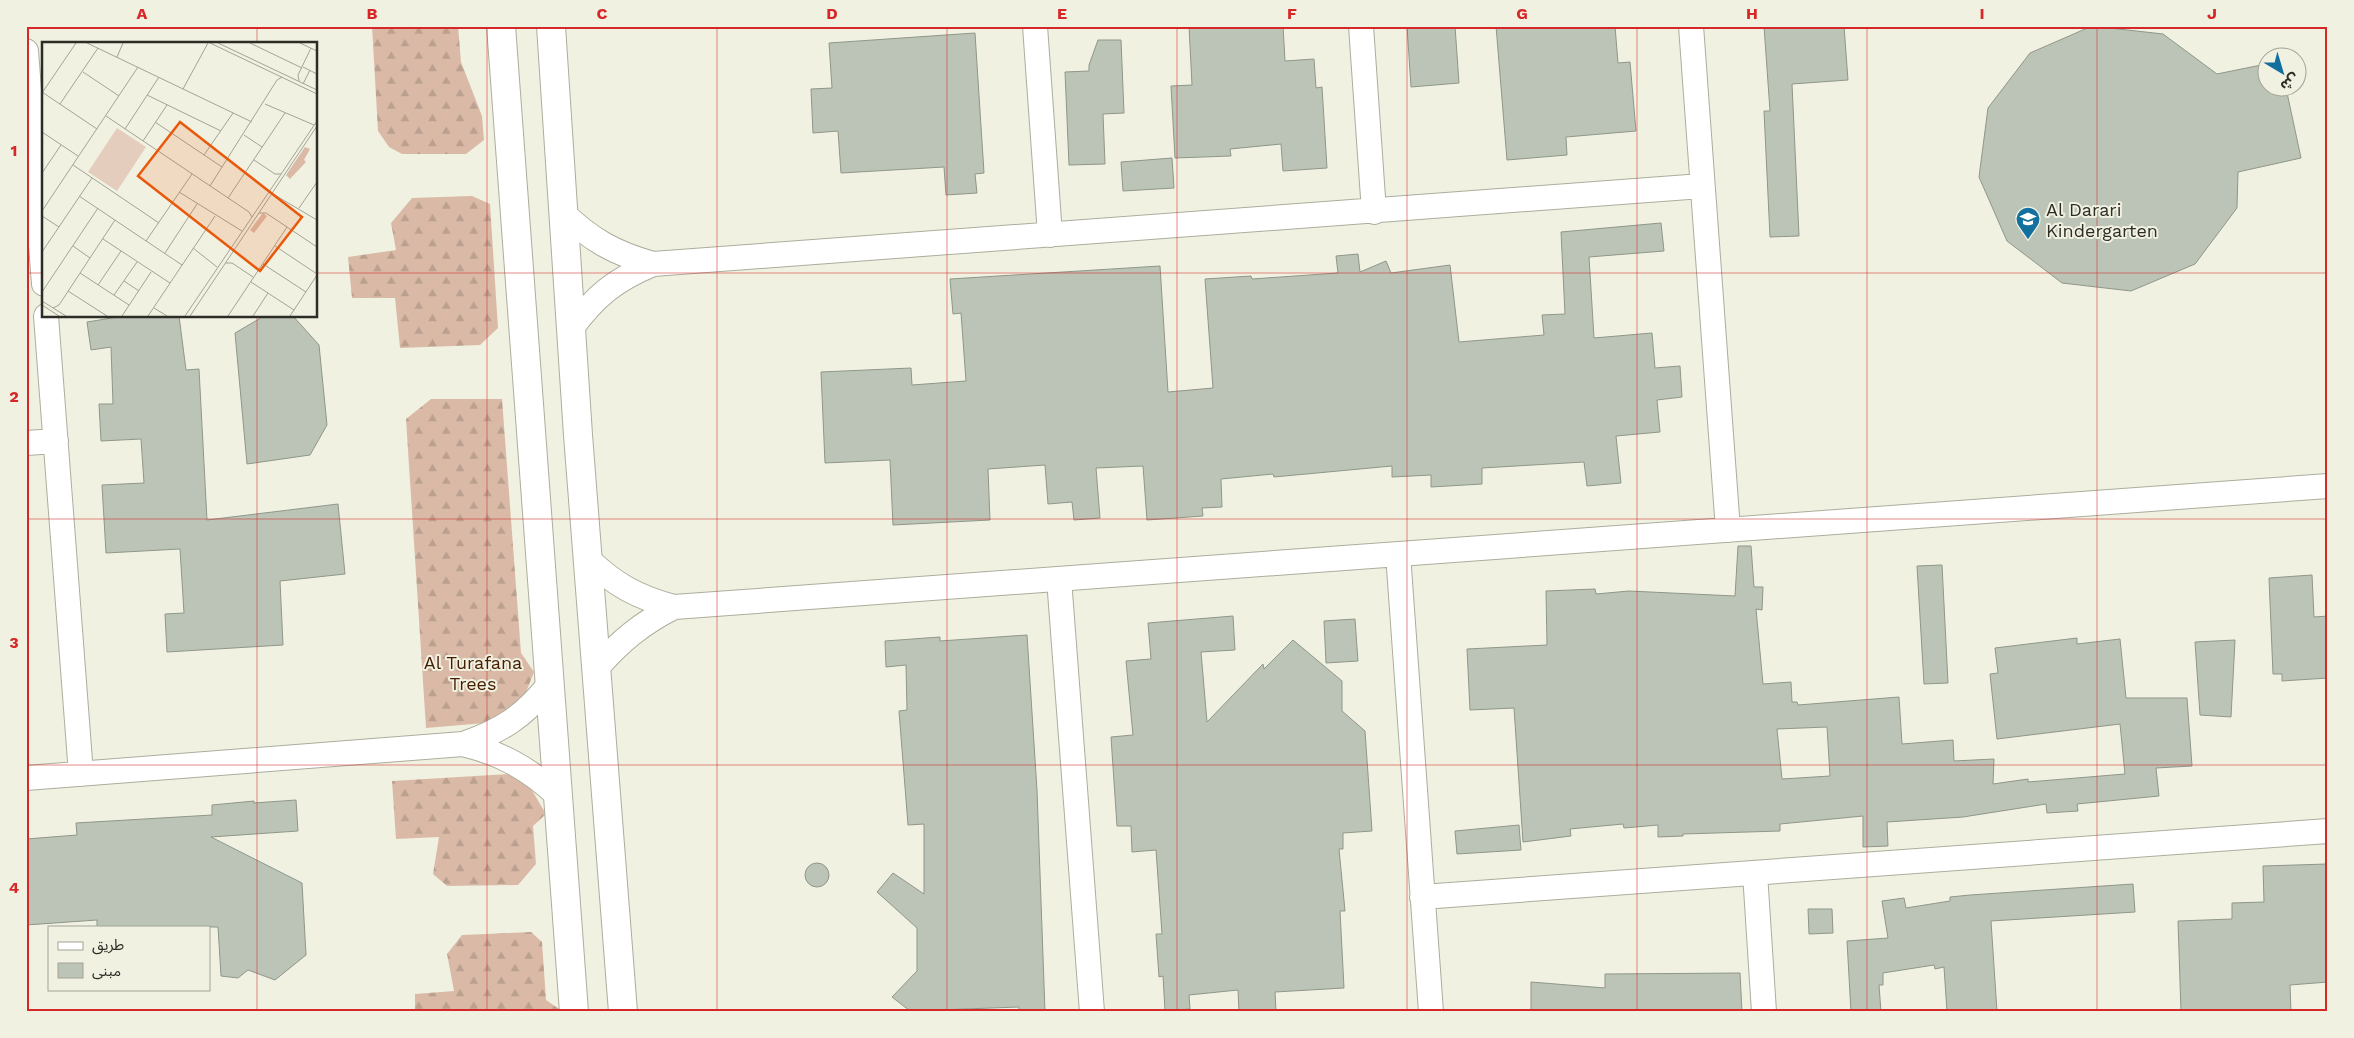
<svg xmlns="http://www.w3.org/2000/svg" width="2354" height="1038" viewBox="0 0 2354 1038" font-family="'Work Sans','Noto Sans Arabic',sans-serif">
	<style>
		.forest { fill: url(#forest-firs) }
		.building { fill: #bbc4b6; stroke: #8f978a; fill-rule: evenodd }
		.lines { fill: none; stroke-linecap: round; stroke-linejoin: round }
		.street-casing { stroke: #adad9d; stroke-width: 26 }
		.secondary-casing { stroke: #adad9d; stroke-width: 30 }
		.street { stroke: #fff; stroke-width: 24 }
		.secondary { stroke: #fff; stroke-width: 28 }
		.grid { fill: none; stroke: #d62828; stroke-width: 1; stroke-opacity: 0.55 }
		.labels { text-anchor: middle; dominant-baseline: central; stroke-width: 4; stroke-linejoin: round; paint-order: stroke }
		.poi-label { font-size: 18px; fill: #2d2d27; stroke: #f1f1e1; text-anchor: start }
		.park-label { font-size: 18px; fill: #441d00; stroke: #f1f1e1 }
		.inset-road { fill: none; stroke: #a3a397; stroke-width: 1 }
		.view { fill: #e8590c; fill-opacity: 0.15; stroke: #e8590c; stroke-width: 2.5 }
		.inset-edge { fill: none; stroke: #2d2d27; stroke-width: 2.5 }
		.neatline { fill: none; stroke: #d62828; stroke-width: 2 }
		.grid-label { font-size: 16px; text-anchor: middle; font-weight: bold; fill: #d62828 }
	</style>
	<defs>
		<pattern id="forest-firs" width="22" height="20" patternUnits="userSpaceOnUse" patternTransform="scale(1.25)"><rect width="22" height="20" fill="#dabaa7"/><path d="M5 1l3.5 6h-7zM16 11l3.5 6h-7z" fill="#bba090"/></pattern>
	</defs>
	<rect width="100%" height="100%" fill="#f1f1e1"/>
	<path class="forest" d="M 372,26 L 458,26 L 461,62 L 482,116 L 484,140 L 466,154 L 402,154 L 389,147 L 378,131 Z
		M 472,196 L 490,204 L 498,328 L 480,345 L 400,348 L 395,298 L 352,298 L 348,257 L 396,250 L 391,223 L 412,198 Z
		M 431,399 L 502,399 L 521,653 L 534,672 L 523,700 L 497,722 L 426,728 L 406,419 Z
		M 509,774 L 530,787 L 546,814 L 533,826 L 536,864 L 518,885 L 447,886 L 433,874 L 439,837 L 396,839 L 392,781 Z
		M 531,932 L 542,942 L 546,1000 L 559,1009 L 558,1012 L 415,1012 L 415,994 L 454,991 L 447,954 L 462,935 Z"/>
	<path class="building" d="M 1189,26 L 1283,26 L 1285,61 L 1314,59 L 1316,88 L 1322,87 L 1327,168 L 1283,171 L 1281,144 L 1230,149 L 1231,156 L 1175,158 L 1171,86 L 1192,85 Z
		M 1407,26 L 1455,26 L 1459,83 L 1411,87 Z
		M 1496,26 L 1615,26 L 1618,63 L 1630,62 L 1636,131 L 1566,137 L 1567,155 L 1507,160 Z
		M 1764,26 L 1844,26 L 1848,80 L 1792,84 L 1799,236 L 1770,237 L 1764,111 L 1770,111 Z
		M 2092,26 L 2163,34 L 2217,74 L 2266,64 L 2266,88 L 2286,88 L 2301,158 L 2238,172 L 2237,208 L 2195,264 L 2131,291 L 2062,283 L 2007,241 L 1979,177 L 1988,108 L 2030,53 Z
		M 975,33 L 984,173 L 975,174 L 977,193 L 946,195 L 944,167 L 841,173 L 838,131 L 813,133 L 811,89 L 832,88 L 829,43 Z
		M 1098,40 L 1121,40 L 1124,113 L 1103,114 L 1105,164 L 1069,165 L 1065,72 L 1089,71 L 1089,65 Z
		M 1172,158 L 1174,188 L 1123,191 L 1121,162 Z
		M 1661,223 L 1664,251 L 1589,257 L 1594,338 L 1652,333 L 1655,368 L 1680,366 L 1682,397 L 1657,400 L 1660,432 L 1616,436 L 1621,483 L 1587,486 L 1584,462 L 1482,468 L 1482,484 L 1431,487 L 1431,475 L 1392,477 L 1392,466 L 1274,477 L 1273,474 L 1221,479 L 1222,507 L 1202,508 L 1203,516 L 1147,520 L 1143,466 L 1096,468 L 1100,518 L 1074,520 L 1072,502 L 1048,504 L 1045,465 L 988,469 L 990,520 L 893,525 L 890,460 L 825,463 L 821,372 L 911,368 L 912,385 L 966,381 L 961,313 L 953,314 L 950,279 L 1160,266 L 1168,392 L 1213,388 L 1205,279 L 1251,276 L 1252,279 L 1338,273 L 1336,256 L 1358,254 L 1360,272 L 1386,261 L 1391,273 L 1450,265 L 1459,342 L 1544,335 L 1542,315 L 1565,314 L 1561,232 Z
		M 124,316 L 179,316 L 186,370 L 199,369 L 207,520 L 338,504 L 345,574 L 280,581 L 283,645 L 167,652 L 165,614 L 184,613 L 180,549 L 106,553 L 102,485 L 144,483 L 141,439 L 101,441 L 99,404 L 113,404 L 111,347 L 91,350 L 87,322 Z
		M 264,316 L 293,316 L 319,345 L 327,425 L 310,455 L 247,464 L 235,333 Z
		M 1738,546 L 1751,546 L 1754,587 L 1763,587 L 1762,610 L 1756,609 L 1763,684 L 1791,682 L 1792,702 L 1797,702 L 1798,705 L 1899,697 L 1902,744 L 1953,740 L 1954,761 L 1994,759 L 1993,784 L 2028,779 L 2028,782 L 2125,774 L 2120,724 L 1997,739 L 1990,674 L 1998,673 L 1995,648 L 2077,638 L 2077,644 L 2120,639 L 2126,698 L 2187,698 L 2192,766 L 2156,768 L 2159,796 L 2077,804 L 2078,811 L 2047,813 L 2046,804 L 1963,817 L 1887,822 L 1888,846 L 1863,847 L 1863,816 L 1780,824 L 1780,831 L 1683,834 L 1683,836 L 1658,837 L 1658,825 L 1624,828 L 1623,824 L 1570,829 L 1571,836 L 1523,842 L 1514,708 L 1470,710 L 1467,649 L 1547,645 L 1546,591 L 1595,589 L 1596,594 L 1629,591 L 1735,596 ZM 1827,727 L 1830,776 L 1782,779 L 1777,729 Z
		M 1942,565 L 1948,683 L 1924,684 L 1917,566 Z
		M 2312,575 L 2314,617 L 2328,616 L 2328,678 L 2282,681 L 2282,674 L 2273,674 L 2269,578 Z
		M 1233,616 L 1235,650 L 1201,652 L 1207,722 L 1263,664 L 1264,669 L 1293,640 L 1342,681 L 1342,711 L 1365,731 L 1372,831 L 1343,833 L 1343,849 L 1339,849 L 1345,911 L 1340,911 L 1344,988 L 1275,992 L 1276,1012 L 1239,1012 L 1238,990 L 1189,995 L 1190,1009 L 1165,1011 L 1163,976 L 1159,977 L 1156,934 L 1162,934 L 1156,850 L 1132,852 L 1131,826 L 1117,826 L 1111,737 L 1133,735 L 1126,661 L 1151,659 L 1148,623 Z
		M 1355,619 L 1358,661 L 1326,663 L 1324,621 Z
		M 1027,635 L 1037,790 L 1045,1012 L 1019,1012 L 1019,1007 L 910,1011 L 892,997 L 917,971 L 917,928 L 877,892 L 893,873 L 924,894 L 924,824 L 908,825 L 899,711 L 907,710 L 906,665 L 886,667 L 885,641 L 940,637 L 940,641 Z
		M 2235,640 L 2231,717 L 2200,715 L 2195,642 Z
		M 296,800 L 298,831 L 211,837 L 302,883 L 306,955 L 275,980 L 248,970 L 238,978 L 221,976 L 218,927 L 97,927 L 97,920 L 26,925 L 26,839 L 77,835 L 76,823 L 212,815 L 212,805 L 254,801 L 254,803 Z
		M 1519,825 L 1521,850 L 1457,854 L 1455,831 Z
		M805 875a12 12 0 1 1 24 0a12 12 0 1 1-24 0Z
		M 2327,864 L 2328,982 L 2290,985 L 2291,1012 L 2181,1012 L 2178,921 L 2232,919 L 2232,903 L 2264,902 L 2263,866 Z
		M 2133,884 L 2135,912 L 1991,921 L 1997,1012 L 1947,1012 L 1944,967 L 1935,969 L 1934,965 L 1883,973 L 1883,985 L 1879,985 L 1881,1012 L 1851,1012 L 1847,941 L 1888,938 L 1882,901 L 1904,898 L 1906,908 L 1950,901 L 1950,897 L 1970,895 Z
		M 1808,909 L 1832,909 L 1833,933 L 1809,934 Z
		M 1740,973 L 1742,1012 L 1531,1012 L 1531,982 L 1605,988 L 1605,974 Z"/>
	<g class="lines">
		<defs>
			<path id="street" d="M 1035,26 L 1050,235
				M 1361,26 L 1374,212
				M 1691,26 L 1728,530
				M 26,51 L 44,284
				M 562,212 C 591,240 614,253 653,264
				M 46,316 L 81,774
				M 571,329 C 595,296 615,280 653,264 L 1702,186
				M 26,443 L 56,441
				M 1398,554 L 1431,1012
				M 588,559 C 615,585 637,597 674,607 L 2328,486
				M 1059,579 L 1092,1012
				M 596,669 C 619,642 642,623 674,607
				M 463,744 C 500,753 528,768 556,794
				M 26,778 L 463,744 C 501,731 523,717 548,686
				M 1755,873 L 1764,1012
				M 1422,897 L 2328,831"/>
			<path id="secondary" d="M 501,26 L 574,1012
				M 551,26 L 578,435 L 623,1012"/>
		</defs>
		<use href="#street" class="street-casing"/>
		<use href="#secondary" class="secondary-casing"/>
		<use href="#street" class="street"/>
		<use href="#secondary" class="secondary"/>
	</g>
	<path class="grid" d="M 257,26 L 257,44M 487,26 L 487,1012M 717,26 L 717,1012M 947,26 L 947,1012M 1177,26 L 1177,1012M 1407,26 L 1407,1012M 1637,26 L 1637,1012M 1867,26 L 1867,1012M 2097,26 L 2097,1012M 26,273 L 44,273M 316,273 L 2328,273M 257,316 L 257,1012M 26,519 L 2328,519M 26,765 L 2328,765"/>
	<defs>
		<symbol id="school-pin" viewBox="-11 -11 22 30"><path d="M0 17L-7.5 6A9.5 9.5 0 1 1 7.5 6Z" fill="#126f9e" stroke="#f1f1e1"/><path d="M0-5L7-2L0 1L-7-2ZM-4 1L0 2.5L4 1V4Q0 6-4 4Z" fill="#fff"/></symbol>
	</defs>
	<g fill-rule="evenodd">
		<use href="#school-pin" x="2014" y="205" width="28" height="38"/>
	</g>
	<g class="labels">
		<g class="poi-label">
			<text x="2046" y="209">Al Darari<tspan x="2046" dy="21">Kindergarten</tspan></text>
		</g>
		<g class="park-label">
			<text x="473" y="662">Al Turafana<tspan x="473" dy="21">Trees</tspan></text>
		</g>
	</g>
	<g transform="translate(42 42)">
		<rect width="275" height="275" fill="#f1f1e1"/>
		<path d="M 263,105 L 268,107 L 262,118 L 264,120 L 248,137 L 244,133 ZM 221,171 L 225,174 L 212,191 L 208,188 Z" fill="#dabaa7"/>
		<path d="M 75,86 L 104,105 L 75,149 L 46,130 Z" fill="#e5cdbe"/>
		<path d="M 56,118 L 73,129 L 65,141 L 49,130 Z" fill="#e5cdbe"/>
		<path class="inset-road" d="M 45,1 L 210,80M 168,1 L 275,52M 176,1 L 275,48M 208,1 L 260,26M 258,1 L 275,9M 75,15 L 81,1M 261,25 L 275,32M 41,30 L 77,54M 257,39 L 256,33 L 269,6M 261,42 L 268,28M 141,47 L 166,1M 0,50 L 55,87M 0,51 L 34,1M 105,53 L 179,89M 18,62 L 56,6M 223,62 L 272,83M 64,74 L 207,170 L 210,175M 113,80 L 180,125M 83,87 L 117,35M 0,90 L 36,114M 202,93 L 220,105M 101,99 L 125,63M 162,113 L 191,71M 212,118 L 233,132 L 239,132M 31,123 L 117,181M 0,131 L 19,103M 168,144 L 235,38 L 240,35M 137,150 L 200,189M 231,152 L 275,178M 37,154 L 140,223M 186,156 L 243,71M 257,166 L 275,140M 0,169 L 96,25M 217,171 L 224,171 L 275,205M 0,174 L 17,185M 61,197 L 128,241M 104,199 L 150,132M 31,204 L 48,216M 233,204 L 275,232M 151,206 L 175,225M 0,210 L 50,136M 123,211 L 155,162M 184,221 L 190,221 L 211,235M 221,222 L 264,250M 38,231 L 87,263M 82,239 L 97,249M 209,240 L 252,268M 56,243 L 79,209M 26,249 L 65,274M 0,250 L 56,166M 72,253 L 95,220M 0,259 L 24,274M 0,263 L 17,274M 11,266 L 17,263 L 73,178M 112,266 L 125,274M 80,274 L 109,230M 106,274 L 173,174M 143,274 L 275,79M 148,274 L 275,84M 186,274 L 245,185M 211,274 L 226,251M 248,274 L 275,233"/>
		<path class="view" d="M 138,80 L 260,175 L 218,229 L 96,134 Z"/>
		<rect width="275" height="275" class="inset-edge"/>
	</g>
	<rect width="2354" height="1038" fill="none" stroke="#f1f1e1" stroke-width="55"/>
	<rect x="48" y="926" width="162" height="65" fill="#f1f1e1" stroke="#a3a397"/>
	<rect x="58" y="942" width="25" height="8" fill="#ffffff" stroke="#a3a397"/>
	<text x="92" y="950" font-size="15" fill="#2d2d27">طريق</text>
	<rect x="58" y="963" width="25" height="15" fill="#bbc4b6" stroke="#a3a397"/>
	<text x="92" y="976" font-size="15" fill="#2d2d27">مبنى</text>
	<g transform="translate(2282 72) rotate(142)"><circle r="24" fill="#f1f1e1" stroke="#a3a397"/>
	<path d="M0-4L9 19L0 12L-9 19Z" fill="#126f9e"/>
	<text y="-8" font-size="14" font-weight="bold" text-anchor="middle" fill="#2d2d27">ش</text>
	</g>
	<rect x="28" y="28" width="2298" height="982" class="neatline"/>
	<g class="grid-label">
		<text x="142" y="19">A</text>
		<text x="372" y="19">B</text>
		<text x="602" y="19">C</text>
		<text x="832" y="19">D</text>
		<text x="1062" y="19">E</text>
		<text x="1292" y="19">F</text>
		<text x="1522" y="19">G</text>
		<text x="1752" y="19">H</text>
		<text x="1982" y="19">I</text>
		<text x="2212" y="19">J</text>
		<text x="14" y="156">1</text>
		<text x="14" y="402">2</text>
		<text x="14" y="648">3</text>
		<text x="14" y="893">4</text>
	</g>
</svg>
